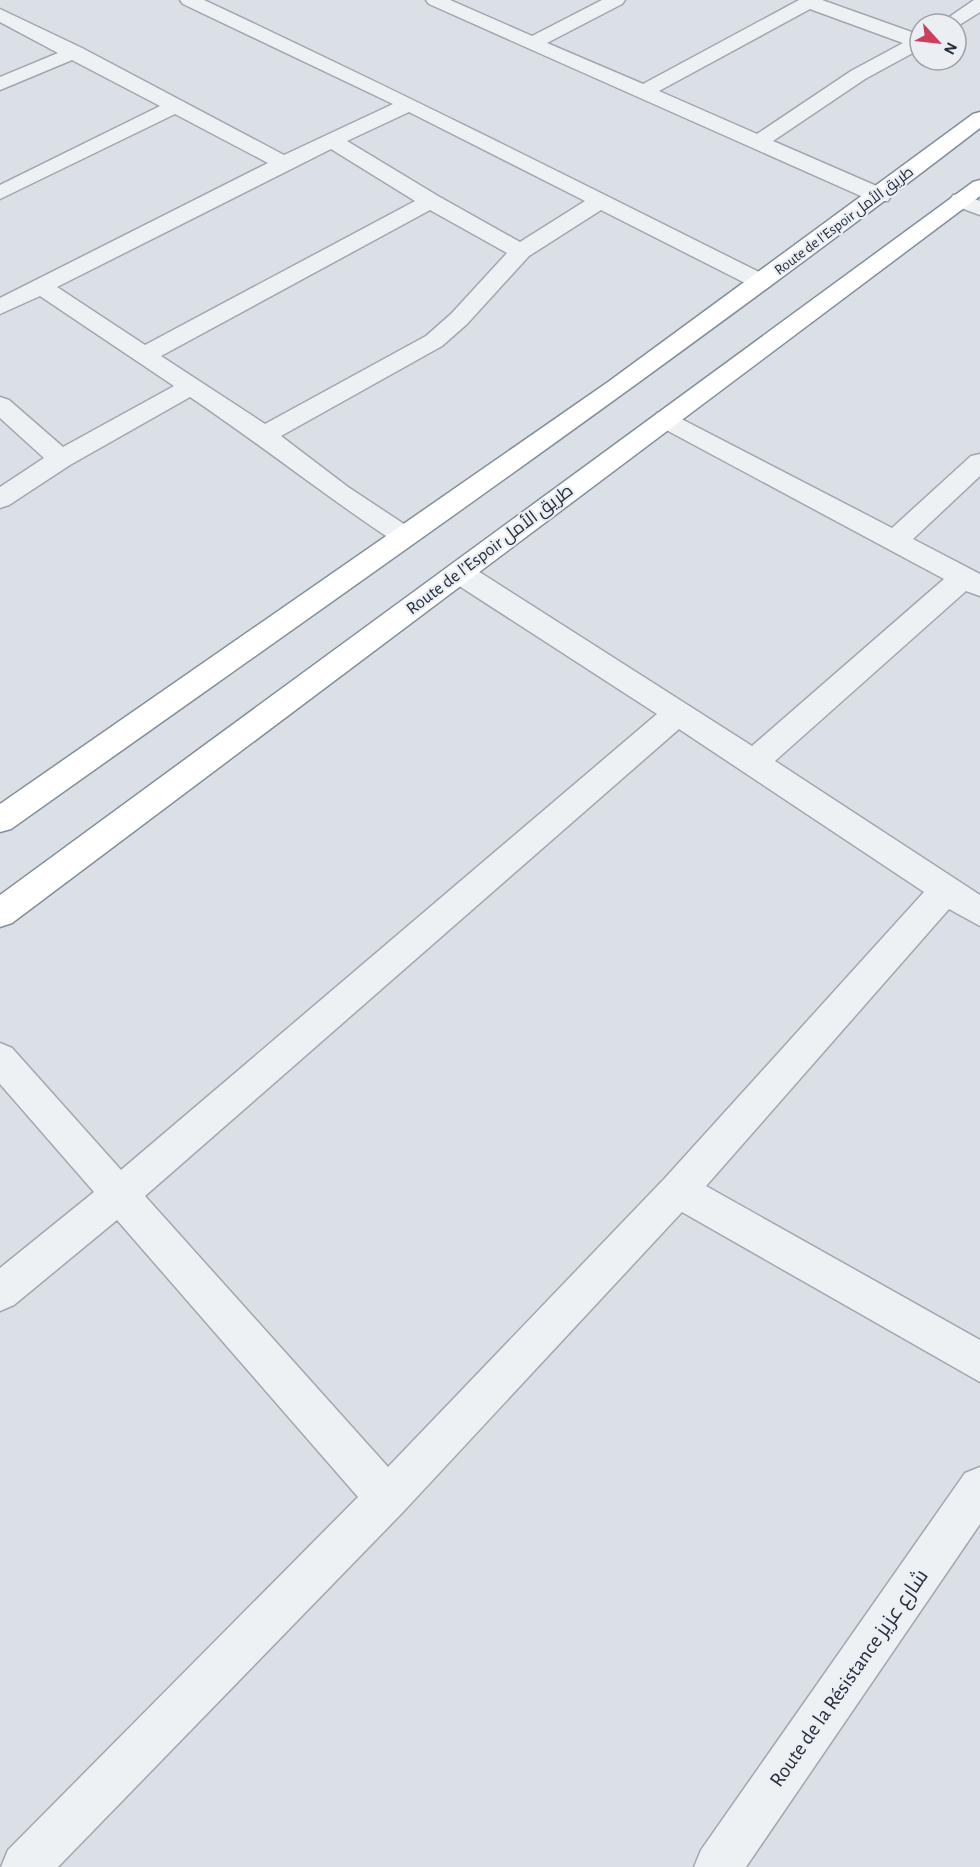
<svg xmlns="http://www.w3.org/2000/svg" width="980" height="1867" viewBox="0 0 980 1867" font-family="'Alegreya Sans',Cairo,sans-serif">
	<style>
		.lines { fill: none; stroke-linecap: round; stroke-linejoin: round }
		.minor-casing { stroke: #a1a7b0; stroke-width: 3 }
		.trunk-casing { stroke: #838e9c; stroke-width: 3 }
		.minor { fill: #eef1f4; fill-rule: evenodd }
		.trunk { fill: #fff; fill-rule: evenodd }
		.labels { text-anchor: middle; dominant-baseline: central; stroke-width: 4.5; stroke-linejoin: round; paint-order: stroke }
		.far-street-label { font-size: 15px; fill: #262f3c; stroke: #ebeff4 }
		.street-label { font-size: 18px; fill: #262f3c; stroke: #ebeff4 }
		.near-street-label { font-size: 21px; fill: #262f3c; stroke: #ebeff4 }
	</style>
	<rect width="100%" height="100%" fill="#dbe0e6"/>
	<g class="lines">
		<defs>
			<path id="minor" d="M 180,0 L 204,0 C 394,89 581,183 769,277 L 772,282 L 769,287 L 753,287 L 601,210 L 529,256 L 467,324 L 442,346 L 281,436 L 348,487 L 413,530 L 417,536 L 413,542 L 404,545 L 395,542 C 325,496 260,444 190,397 L 70,465 L 9,505 L 0,508 L 0,487 L 44,458 L 0,418 L 0,397 L 9,400 L 63,447 L 174,386 L 40,296 L 0,314 L 0,298 L 268,163 L 175,114 L 0,199 L 0,185 L 160,106 L 72,60 L 0,90 L 0,77 L 58,53 L 0,22 L 0,9 L 82,48 L 284,155 L 393,104 L 183,4 ZM 409,112 L 585,201 L 520,242 L 438,196 L 347,141 ZM 331,149 L 415,201 L 145,345 L 57,287 ZM 430,210 L 507,253 L 451,314 L 426,336 L 265,424 L 161,356 Z
				M 426,0 L 450,0 L 532,36 L 602,0 L 625,0 L 622,4 L 547,43 L 643,84 L 799,0 L 822,0 L 920,35 L 920,49 L 865,79 L 773,141 L 888,191 L 891,196 L 888,201 L 872,201 L 429,4 ZM 810,9 L 903,43 L 851,71 L 757,134 L 659,91 Z
				M 974,0 L 980,0 L 980,12 L 956,27 L 956,24 L 939,24 Z
				M 961,194 L 980,201 L 980,215 L 953,205 L 950,200 L 953,195 Z
				M 666,411 L 892,528 L 971,456 L 980,454 L 980,476 L 913,539 L 980,574 L 980,596 L 966,591 L 775,761 L 980,895 L 980,926 L 949,909 L 706,1186 L 980,1340 L 980,1382 L 682,1212 L 402,1513 L 58,1867 L 1,1867 L 8,1850 L 358,1497 L 117,1220 L 14,1305 L 0,1311 L 0,1268 L 94,1192 L 0,1084 L 0,1043 L 12,1048 L 121,1170 L 657,714 L 450,580 L 446,573 L 450,566 L 460,564 L 470,566 L 752,746 L 944,579 L 657,425 L 654,419 L 657,413 ZM 679,729 L 924,892 L 665,1178 L 388,1467 L 145,1196 Z
				M 980,1467 L 980,1524 L 746,1867 L 694,1867 L 701,1850 L 965,1473 Z"/>
			<path id="trunk" d="M 980,112 L 980,128 C 664,371 336,598 11,829 L 0,832 L 0,804 L 608,382 L 973,114 Z
				M 980,180 L 980,196 L 12,923 L 0,927 L 0,895 L 973,182 Z"/>
		</defs>
		<use href="#minor" class="minor-casing"/>
		<use href="#trunk" class="trunk-casing"/>
		<use href="#minor" class="minor"/>
		<use href="#trunk" class="trunk"/>
	</g>
	<g class="labels">
		<g class="far-street-label">
			<text transform="translate(844 221) rotate(-37)">Route de l’Espoir طريق الأمل</text>
		</g>
		<g class="street-label">
			<text transform="translate(490 550) rotate(-37)">Route de l’Espoir طريق الأمل</text>
		</g>
		<g class="near-street-label">
			<text transform="translate(849 1678) rotate(-55)">Route de la Résistance شارع عزيز</text>
		</g>
	</g>
	<g transform="translate(938 42) rotate(117)"><circle r="28" fill="#ebeff4" stroke="#9ca2aa" stroke-width="1.5"/>
	<path d="M0-4.5L10 22L0 15L-10 22Z" fill="#cd3e5a"/>
	<text y="-9" font-size="16" font-weight="bold" text-anchor="middle" fill="#262f3c">N</text>
	</g>
</svg>
